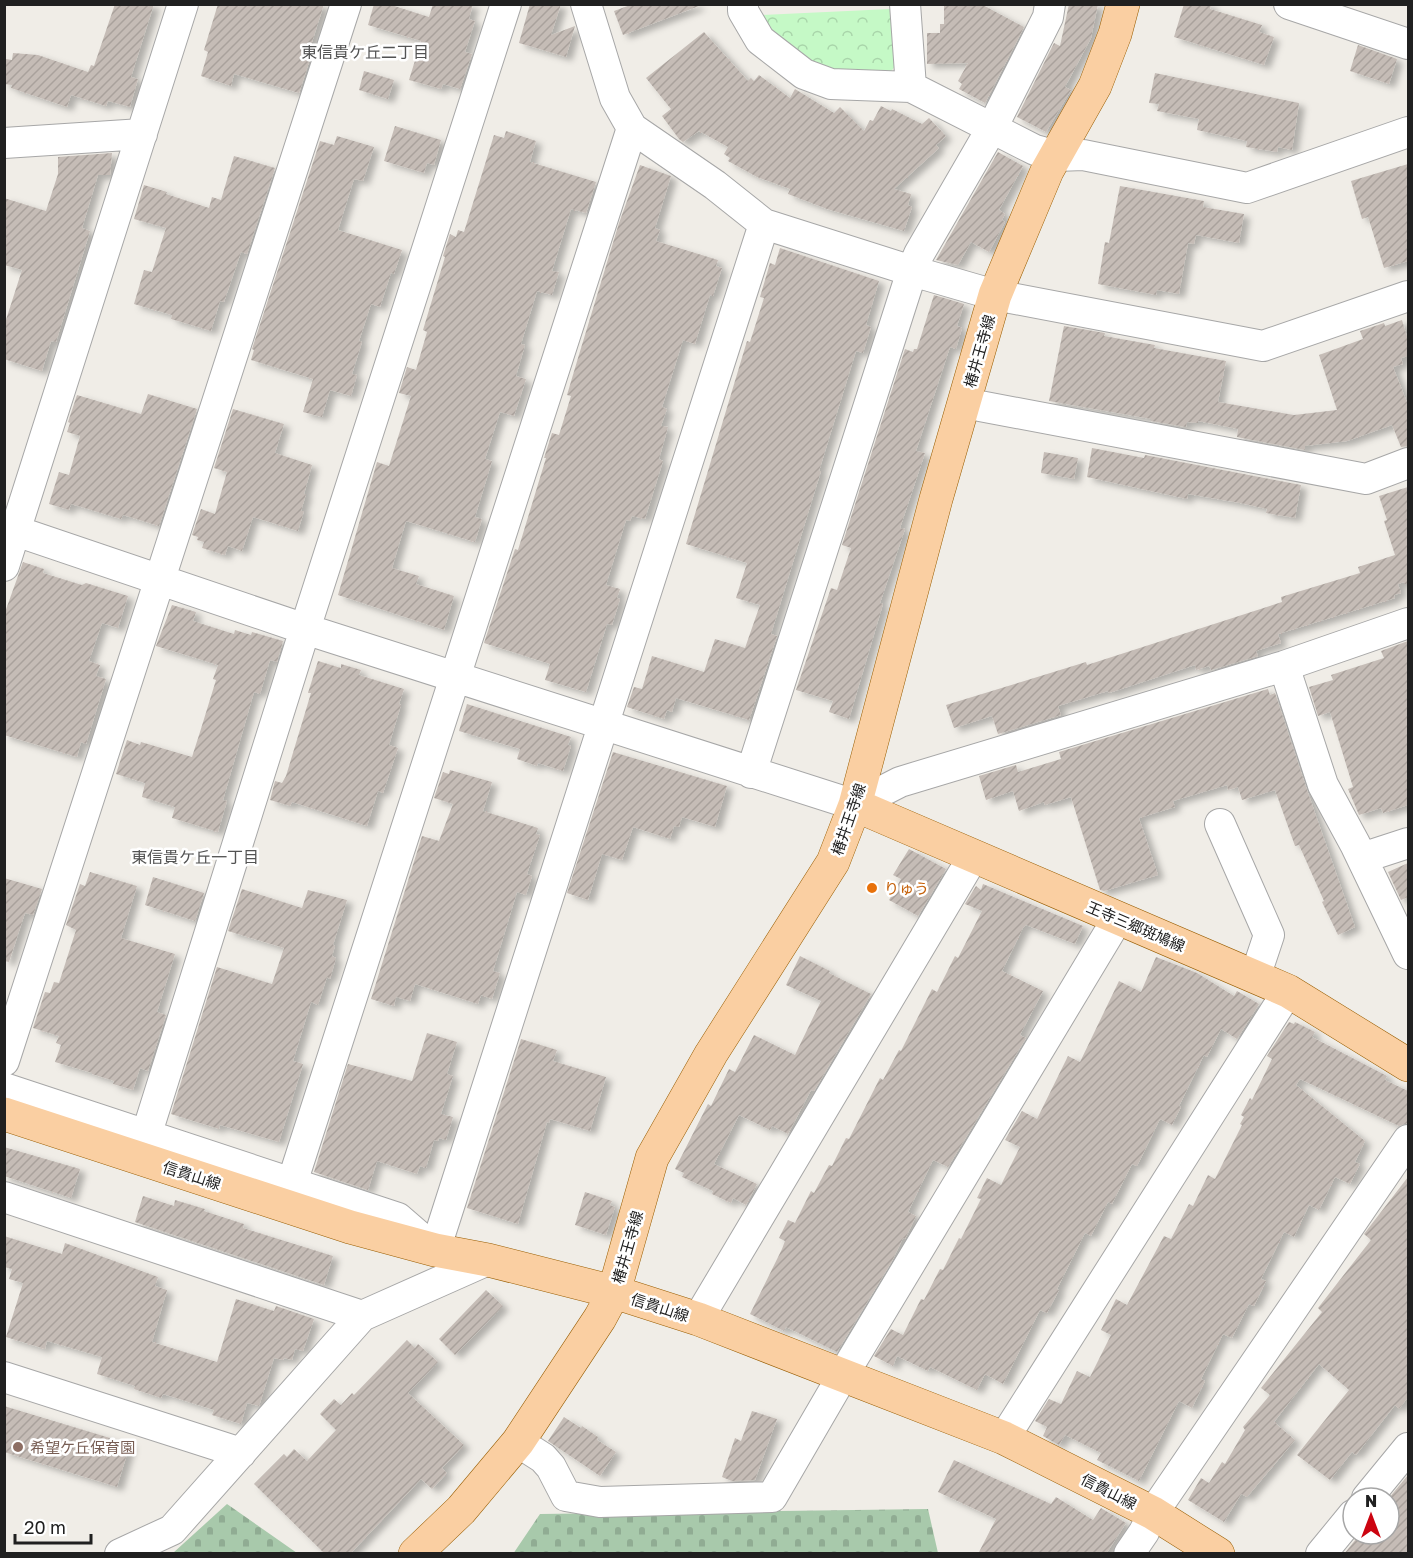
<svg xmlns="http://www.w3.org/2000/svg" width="1413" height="1558" viewBox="0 0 1413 1558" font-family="'Golos Text','Noto Sans JP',sans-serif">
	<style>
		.cemetery { fill: url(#cemetery-stones) }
		.park { fill: url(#park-crowns) }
		.building { fill: url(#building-hatch); filter: url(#shadow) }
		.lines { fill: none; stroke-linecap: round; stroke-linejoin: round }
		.minor-casing { stroke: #a7a7a7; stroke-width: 32 }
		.major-casing { stroke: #995e03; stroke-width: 34 }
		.minor { stroke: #fff; stroke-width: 30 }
		.major { stroke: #facfa2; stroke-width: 33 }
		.food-dot { fill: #e8710a; stroke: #fff; stroke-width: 2 }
		.education-dot { fill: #8d6e63; stroke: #fff; stroke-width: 2 }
		.labels { text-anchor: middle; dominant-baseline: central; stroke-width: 5; stroke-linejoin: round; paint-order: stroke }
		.street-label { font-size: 15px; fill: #202020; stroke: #fff }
		.food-label { font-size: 15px; fill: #c56008; stroke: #fff; text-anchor: start }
		.education-label { font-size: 15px; fill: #785e54; stroke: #fff; text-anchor: start }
		.neighbourhood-label { font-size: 16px; fill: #535353; stroke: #fff }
	</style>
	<defs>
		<pattern id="cemetery-stones" width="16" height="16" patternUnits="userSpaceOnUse" patternTransform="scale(1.5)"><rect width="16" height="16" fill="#a8c9ab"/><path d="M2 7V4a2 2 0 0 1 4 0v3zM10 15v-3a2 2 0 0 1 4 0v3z" fill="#90ac93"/></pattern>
		<pattern id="park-crowns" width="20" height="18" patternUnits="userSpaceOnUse" patternTransform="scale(1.5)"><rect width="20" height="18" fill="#c5f9c6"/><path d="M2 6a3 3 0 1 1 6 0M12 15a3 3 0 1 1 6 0" fill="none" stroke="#a9d5aa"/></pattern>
		<pattern id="building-hatch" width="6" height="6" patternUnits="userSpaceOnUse" patternTransform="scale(1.5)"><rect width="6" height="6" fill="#c5bcb6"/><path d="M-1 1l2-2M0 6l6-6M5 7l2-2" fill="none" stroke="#a9a19c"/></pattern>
		<filter id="shadow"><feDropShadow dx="6" dy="4" stdDeviation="3" flood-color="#0004"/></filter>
	</defs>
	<rect width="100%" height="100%" fill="#f0ede7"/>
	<path class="cemetery" d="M 227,1504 L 297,1553 L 173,1553 Z
		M 928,1509 L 938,1553 L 513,1554 L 540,1514 Z"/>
	<path class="park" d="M 890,9 L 894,11 L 896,65 L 889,74 L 833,74 L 771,38 L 760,15 Z"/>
	<path class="building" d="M 115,4 L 154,4 L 131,77 L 138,79 L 130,107 L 108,101 L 106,106 L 71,95 L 67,107 L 11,88 L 12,85 L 4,84 L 6,59 L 12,60 L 13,53 L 38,55 L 88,72 L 91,65 L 94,66 Z
		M 218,4 L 324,4 L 307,58 L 310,59 L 299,93 L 234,74 L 231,86 L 201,76 L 208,52 L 204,50 Z
		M 374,4 L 388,4 L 429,17 L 433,4 L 473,4 L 469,19 L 475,21 L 465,52 L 472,54 L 460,89 L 443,84 L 441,89 L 409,80 L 421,41 L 368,25 Z
		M 530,4 L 561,4 L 551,35 L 575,26 L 566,57 L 519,43 Z
		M 633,4 L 698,4 L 699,6 L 623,35 L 614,11 Z
		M 944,4 L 981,4 L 1024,27 L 985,103 L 959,89 L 962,84 L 958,81 L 968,63 L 927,64 L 927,33 L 940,33 L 940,24 L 944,24 Z
		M 1069,4 L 1098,4 L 1091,38 L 1065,87 L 1071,90 L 1046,132 L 1017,117 L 1054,43 L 1060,46 Z
		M 1184,4 L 1211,4 L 1210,9 L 1262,25 L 1259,32 L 1274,37 L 1264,65 L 1174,37 Z
		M 704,32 L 748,81 L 751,78 L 754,81 L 759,75 L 790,98 L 795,89 L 834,113 L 840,107 L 864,131 L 870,120 L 873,121 L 881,106 L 891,111 L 892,109 L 922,124 L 929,118 L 946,136 L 936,145 L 939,148 L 894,189 L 911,194 L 908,205 L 912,207 L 904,231 L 827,209 L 788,194 L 790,189 L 757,177 L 728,161 L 730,158 L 724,154 L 728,147 L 699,131 L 683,142 L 679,139 L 662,116 L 671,109 L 646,78 Z
		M 1358,45 L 1397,59 L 1389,84 L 1350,71 Z
		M 364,71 L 394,80 L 388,99 L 359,90 Z
		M 1155,73 L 1299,103 L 1292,150 L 1278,147 L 1277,152 L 1246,147 L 1247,141 L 1197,130 L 1199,119 L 1157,111 L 1159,104 L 1149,103 Z
		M 395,126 L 441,140 L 434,165 L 427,163 L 424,173 L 384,161 Z
		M 506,131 L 536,141 L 530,162 L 596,182 L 586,213 L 571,209 L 552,271 L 559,272 L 552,295 L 537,291 L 521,344 L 525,345 L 516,376 L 526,379 L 514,416 L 500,412 L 485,459 L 492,461 L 475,517 L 482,519 L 475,542 L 406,521 L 392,568 L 419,576 L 416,584 L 454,596 L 444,630 L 338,595 L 377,462 L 389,466 L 411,396 L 399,393 L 407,367 L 416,370 L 427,332 L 423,330 L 445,257 L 443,256 L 450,234 L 456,237 L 458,230 L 464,232 L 494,135 L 504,138 Z
		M 337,136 L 374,147 L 363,181 L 354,179 L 338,230 L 402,250 L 394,274 L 391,273 L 380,307 L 371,304 L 359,341 L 362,342 L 352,374 L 357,375 L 351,396 L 330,390 L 322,417 L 303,412 L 313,379 L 251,360 L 254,350 L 252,349 L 320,141 L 334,145 Z
		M 998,152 L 1023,166 L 999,210 L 1005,214 L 1002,220 L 1005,222 L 989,252 L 971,242 L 958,265 L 936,260 Z
		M 112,153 L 110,175 L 98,175 L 82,228 L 90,231 L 56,342 L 51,341 L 42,371 L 4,359 L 4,326 L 22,270 L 4,265 L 4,198 L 46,211 L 58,174 L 58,157 Z
		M 234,156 L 275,168 L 247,254 L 241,252 L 224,302 L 220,301 L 211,331 L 171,319 L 172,315 L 134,304 L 144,270 L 152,272 L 166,228 L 134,219 L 144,185 L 167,192 L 166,194 L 209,208 L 212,197 L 221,200 Z
		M 1408,164 L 1408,261 L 1384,268 L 1368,217 L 1362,219 L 1351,181 Z
		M 640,165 L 671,176 L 655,228 L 660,230 L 656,241 L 718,260 L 716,266 L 722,268 L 713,296 L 710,295 L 695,344 L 683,340 L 662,407 L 667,409 L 661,426 L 668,427 L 659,459 L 663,461 L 645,519 L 632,516 L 630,521 L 626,520 L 606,585 L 620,589 L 617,598 L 620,599 L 612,625 L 607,624 L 586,692 L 545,680 L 550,664 L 484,643 L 515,549 L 518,550 L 546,458 L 544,458 L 552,433 L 559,435 L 571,396 L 567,395 L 578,358 L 619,223 Z
		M 1120,186 L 1204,201 L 1203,207 L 1244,214 L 1239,243 L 1196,235 L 1194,244 L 1188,243 L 1179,294 L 1157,290 L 1156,295 L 1098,284 L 1105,242 L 1109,243 Z
		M 780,248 L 879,281 L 866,325 L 871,327 L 863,353 L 856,351 L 819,471 L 821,471 L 771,634 L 777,636 L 749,720 L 676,698 L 672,712 L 667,710 L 664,719 L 627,707 L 634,687 L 642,689 L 652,656 L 704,672 L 715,639 L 745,648 L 760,605 L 736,598 L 747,563 L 686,544 L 747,341 L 750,342 L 764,298 L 760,297 L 770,263 L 775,265 Z
		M 934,295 L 964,304 L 957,326 L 962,328 L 956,349 L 950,347 L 916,451 L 925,453 L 900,528 L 905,529 L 880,603 L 883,604 L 849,719 L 829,712 L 833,701 L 796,690 L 831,588 L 837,590 L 851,548 L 842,545 L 905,349 L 913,352 L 914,349 L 917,349 Z
		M 1402,320 L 1408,340 L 1408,356 L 1401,358 L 1403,364 L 1393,367 L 1408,405 L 1408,446 L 1401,447 L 1392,425 L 1347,441 L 1305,446 L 1305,450 L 1237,437 L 1238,429 L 1198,421 L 1198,423 L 1187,422 L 1186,427 L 1151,421 L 1151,419 L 1049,401 L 1064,326 L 1105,333 L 1104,336 L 1155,345 L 1154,348 L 1226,361 L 1218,402 L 1294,415 L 1337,410 L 1319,355 L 1363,339 L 1360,331 L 1384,323 L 1385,326 Z
		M 148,394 L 197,409 L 159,526 L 123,515 L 121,519 L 71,504 L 69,510 L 49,504 L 59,472 L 69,475 L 80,436 L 67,432 L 70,423 L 68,422 L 77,395 L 141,414 Z
		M 233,409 L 284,424 L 275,453 L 312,465 L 304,494 L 306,494 L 301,511 L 304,511 L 298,531 L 253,517 L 242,551 L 228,546 L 225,555 L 202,548 L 204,542 L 197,540 L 198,537 L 192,535 L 201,509 L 215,514 L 227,472 L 214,468 Z
		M 1092,448 L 1144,458 L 1145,455 L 1301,485 L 1295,518 L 1266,513 L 1267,509 L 1240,503 L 1188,494 L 1187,499 L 1087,477 Z
		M 1044,452 L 1078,458 L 1074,479 L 1041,473 Z
		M 1408,487 L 1408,584 L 1404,584 L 1404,582 L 1398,584 L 1401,593 L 1394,595 L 1395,598 L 1278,634 L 1281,643 L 1256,651 L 1258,656 L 1211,670 L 1209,666 L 1196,670 L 1195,665 L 1109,693 L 1108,691 L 1058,706 L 1061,715 L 998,734 L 992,716 L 954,728 L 946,705 L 1086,662 L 1087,665 L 1282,602 L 1281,597 L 1360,573 L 1358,567 L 1395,555 L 1384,521 L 1387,520 L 1379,496 Z
		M 23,562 L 44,569 L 43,573 L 82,585 L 86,583 L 128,596 L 118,628 L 102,623 L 89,661 L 100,665 L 96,676 L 106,679 L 86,744 L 81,742 L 77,757 L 4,735 L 4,615 Z
		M 172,605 L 196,612 L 193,621 L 234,634 L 235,630 L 251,635 L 252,632 L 283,641 L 277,662 L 270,660 L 260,694 L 254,692 L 223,800 L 227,801 L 218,832 L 172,818 L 175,807 L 142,797 L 145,783 L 116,774 L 127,740 L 140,745 L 141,742 L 192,757 L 200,732 L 216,680 L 213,679 L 218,665 L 156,646 Z
		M 1408,641 L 1408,805 L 1383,813 L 1381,808 L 1359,815 L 1348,789 L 1353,787 L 1330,712 L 1318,716 L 1309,687 L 1333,680 L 1331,675 L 1384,658 L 1381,651 Z
		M 318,661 L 341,668 L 341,664 L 361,670 L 359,675 L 404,689 L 399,704 L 401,705 L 389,745 L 398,748 L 383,793 L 378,791 L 367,826 L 292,802 L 290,806 L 270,800 L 275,781 L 282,783 L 286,776 L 311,693 L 308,693 Z
		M 1268,689 L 1270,695 L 1275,693 L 1307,790 L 1355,927 L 1338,935 L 1322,902 L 1324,901 L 1299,845 L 1295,846 L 1275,790 L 1242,800 L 1238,787 L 1228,790 L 1227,785 L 1173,801 L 1175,807 L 1139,818 L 1158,875 L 1104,891 L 1100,890 L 1071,797 L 1045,805 L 1044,802 L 1019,811 L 1013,791 L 986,800 L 979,776 L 1016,765 L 1018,772 L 1061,759 L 1059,752 Z
		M 467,704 L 571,737 L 568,745 L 571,746 L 563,771 L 538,763 L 537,766 L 517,759 L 520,749 L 459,731 Z
		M 613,752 L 727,786 L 715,827 L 682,817 L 679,827 L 674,826 L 670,839 L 633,827 L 622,860 L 602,854 L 588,900 L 567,893 Z
		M 450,770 L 492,782 L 483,811 L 538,828 L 536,834 L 540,835 L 527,874 L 532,876 L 526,895 L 517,892 L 493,971 L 500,973 L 492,999 L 481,995 L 478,1004 L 415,984 L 410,1001 L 396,997 L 394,1006 L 371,999 L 422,836 L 439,841 L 453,804 L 434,798 L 443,772 L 449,774 Z
		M 909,849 L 946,869 L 918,916 L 889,900 L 901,879 L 893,875 Z
		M 1408,863 L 1408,897 L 1401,900 L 1388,872 Z
		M 90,872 L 137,886 L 121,938 L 175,954 L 157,1012 L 166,1015 L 148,1071 L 140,1068 L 133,1090 L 113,1084 L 114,1081 L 92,1074 L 92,1073 L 55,1062 L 61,1045 L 56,1043 L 59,1036 L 33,1028 L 45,992 L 50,993 L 54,982 L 59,983 L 76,930 L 66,925 L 80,884 L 85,886 Z
		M 153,877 L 204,893 L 195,921 L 145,905 Z
		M 4,878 L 42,889 L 33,915 L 25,913 L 9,962 L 4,961 Z
		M 983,884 L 1083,926 L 1075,944 L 1026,925 L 1023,928 L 1002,971 L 1043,991 L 1020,1035 L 1026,1038 L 948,1167 L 933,1160 L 908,1212 L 916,1216 L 905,1239 L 903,1238 L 892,1261 L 837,1352 L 786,1327 L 784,1331 L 750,1314 L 782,1249 L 785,1241 L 779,1238 L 788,1220 L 795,1223 L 811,1191 L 814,1193 L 829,1165 L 832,1166 L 846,1138 L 849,1139 L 880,1078 L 883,1080 L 899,1050 L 901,1051 L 932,989 L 937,992 L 955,956 L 958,958 L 982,911 L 965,904 L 976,886 L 981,890 Z
		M 242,889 L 302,908 L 308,890 L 347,900 L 333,945 L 335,946 L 332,956 L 336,958 L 330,979 L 327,977 L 318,1005 L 311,1002 L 293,1061 L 303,1064 L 279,1142 L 220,1125 L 219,1129 L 171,1114 L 217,967 L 272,984 L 284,948 L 228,931 Z
		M 800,956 L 830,971 L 829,973 L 871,994 L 814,1091 L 811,1090 L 788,1134 L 772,1126 L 770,1130 L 739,1115 L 714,1164 L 757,1184 L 746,1205 L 733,1198 L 731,1203 L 712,1194 L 713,1191 L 682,1177 L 684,1173 L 675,1169 L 708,1104 L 711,1106 L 729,1069 L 735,1072 L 754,1035 L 795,1055 L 821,1001 L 786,985 Z
		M 1156,957 L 1197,973 L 1234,996 L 1237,991 L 1259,1004 L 1237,1039 L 1221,1029 L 1207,1057 L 1204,1055 L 1179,1106 L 1181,1107 L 1172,1125 L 1160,1119 L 1137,1166 L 1132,1164 L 1112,1204 L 1108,1202 L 1091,1236 L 1085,1233 L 1057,1289 L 1059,1290 L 1047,1313 L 1040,1310 L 1003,1384 L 985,1374 L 977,1390 L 930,1367 L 928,1371 L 897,1356 L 893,1366 L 874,1356 L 891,1329 L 903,1335 L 921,1299 L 924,1300 L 940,1269 L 943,1270 L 959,1238 L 961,1239 L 981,1199 L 977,1198 L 987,1178 L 1001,1185 L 1020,1147 L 1005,1140 L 1022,1111 L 1037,1119 L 1068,1056 L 1080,1062 L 1119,981 L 1141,992 Z
		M 1289,1022 L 1294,1024 L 1295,1022 L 1315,1032 L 1312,1037 L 1387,1076 L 1385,1080 L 1408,1091 L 1408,1123 L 1399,1126 L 1300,1079 L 1296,1085 L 1365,1141 L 1355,1162 L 1360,1164 L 1350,1184 L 1335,1177 L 1319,1210 L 1309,1205 L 1294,1237 L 1284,1232 L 1261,1279 L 1266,1281 L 1254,1306 L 1249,1304 L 1232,1338 L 1223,1334 L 1201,1379 L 1205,1381 L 1192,1408 L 1179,1401 L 1139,1481 L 1097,1460 L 1101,1453 L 1065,1435 L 1059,1445 L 1043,1436 L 1047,1427 L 1035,1421 L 1049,1399 L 1061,1404 L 1077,1371 L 1090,1377 L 1111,1335 L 1101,1330 L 1116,1299 L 1127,1305 L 1164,1236 L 1171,1239 L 1189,1204 L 1193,1206 L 1208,1175 L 1215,1179 L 1242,1125 L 1240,1124 L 1244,1117 L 1241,1115 L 1250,1098 L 1252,1100 L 1272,1059 L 1267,1056 Z
		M 427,1033 L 457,1042 L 447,1074 L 453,1076 L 441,1114 L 453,1117 L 446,1140 L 439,1138 L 438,1141 L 434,1140 L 426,1168 L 420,1166 L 417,1174 L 377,1161 L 368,1190 L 314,1172 L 348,1064 L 412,1081 Z
		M 521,1039 L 557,1050 L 553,1061 L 606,1077 L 590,1131 L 550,1119 L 549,1123 L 547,1122 L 518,1224 L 467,1208 Z
		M 4,1147 L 80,1169 L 71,1198 L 4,1176 Z
		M 1408,1177 L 1408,1397 L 1399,1409 L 1395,1405 L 1356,1455 L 1352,1452 L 1330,1480 L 1297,1455 L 1349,1390 L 1319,1364 L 1274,1422 L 1295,1440 L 1247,1497 L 1241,1494 L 1224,1522 L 1188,1500 L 1201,1478 L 1209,1483 L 1222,1462 L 1225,1464 L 1245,1430 L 1243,1427 L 1270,1395 L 1261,1388 L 1322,1312 L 1318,1308 L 1371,1240 L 1364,1234 Z
		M 585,1192 L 612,1201 L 610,1205 L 615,1207 L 606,1235 L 575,1225 Z
		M 143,1196 L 174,1206 L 175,1200 L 205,1209 L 204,1211 L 244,1224 L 243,1228 L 333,1256 L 324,1285 L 135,1222 Z
		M 4,1236 L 62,1254 L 65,1243 L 158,1277 L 155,1286 L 167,1290 L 152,1342 L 217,1362 L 236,1299 L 274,1311 L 276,1306 L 314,1319 L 303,1351 L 295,1349 L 292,1360 L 284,1358 L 283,1360 L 274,1358 L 259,1406 L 247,1403 L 241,1424 L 212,1415 L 214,1410 L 163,1394 L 161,1398 L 134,1389 L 135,1386 L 97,1374 L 102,1357 L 47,1341 L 45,1349 L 6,1337 L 23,1283 L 9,1279 L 12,1269 L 4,1267 Z
		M 486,1290 L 503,1306 L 455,1355 L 439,1339 Z
		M 407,1340 L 415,1348 L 418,1344 L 438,1362 L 408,1393 L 464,1445 L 442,1468 L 447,1473 L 432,1489 L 421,1479 L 350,1554 L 325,1554 L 254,1484 L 284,1454 L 287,1457 L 294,1449 L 307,1461 L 336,1430 L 320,1414 L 334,1399 L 341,1405 L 352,1393 L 354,1395 Z
		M 4,1406 L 130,1444 L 117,1487 L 4,1452 Z
		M 752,1411 L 777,1419 L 755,1480 L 732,1481 L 722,1477 L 735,1438 L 741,1441 Z
		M 564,1417 L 581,1428 L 582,1426 L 598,1437 L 597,1440 L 616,1452 L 600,1476 L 548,1441 Z
		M 954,1460 L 1051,1504 L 1056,1497 L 1093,1520 L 1101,1508 L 1126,1523 L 1106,1554 L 978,1554 L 996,1519 L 938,1492 Z
		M 1408,1475 L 1408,1554 L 1344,1554 L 1360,1534 L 1389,1534 L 1389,1498 Z"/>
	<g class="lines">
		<defs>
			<path id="minor" d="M 586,4 L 615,98 L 632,128 L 715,185 L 764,224 L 912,271 L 995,295 L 1263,346 L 1408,296
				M 743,4 L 743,11 L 760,40 L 804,74 L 831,84 L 911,87 L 1035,150 L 1057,156 L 1083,155 L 1247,188 L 1408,132
				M 905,4 L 911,87
				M 1289,4 L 1408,44
				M 4,143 L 142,134
				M 964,403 L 1366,479 L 1408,463
				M 4,527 L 305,629 L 855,805 L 900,782 L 1284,666 L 1408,623
				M 4,566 L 183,4
				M 1284,666 L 1323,785 L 1355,844 L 1408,954
				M 751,773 L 912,271 L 919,254 L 992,128 L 1048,17 L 1050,4
				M 1220,824 L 1269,935 L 1255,977
				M 1362,858 L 1408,843
				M 4,1061 L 346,4
				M 4,1088 L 398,1218 L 435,1250 L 764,224
				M 146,1136 L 305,629 L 506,4
				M 292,1183 L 632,128
				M 4,1197 L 362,1316
				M 698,1319 L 973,857
				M 4,1377 L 241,1453
				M 1004,1438 L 1288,991
				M 518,1442 L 543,1458 L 551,1467 L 566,1496 L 600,1502 L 772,1497 L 843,1375 L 1118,918
				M 1367,1498 L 1408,1448
				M 120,1554 L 172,1530 L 362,1316 L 488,1260
				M 1129,1554 L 1144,1532 L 1153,1513 L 1408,1140
				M 1321,1554 L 1353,1515"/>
			<path id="major" d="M 855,805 L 1288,991 L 1408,1065
				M 4,1114 L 350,1227 L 435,1250 L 488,1260 L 614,1292 L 698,1319 L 1004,1438 L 1153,1513 L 1218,1554
				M 415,1554 L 461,1510 L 518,1442 L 600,1318 L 614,1292 L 652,1158 L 711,1054 L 833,862 L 855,805 L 936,499 L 995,295 L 1047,171 L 1095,86 L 1115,34 L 1123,4"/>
		</defs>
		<use href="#minor" class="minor-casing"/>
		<use href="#major" class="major-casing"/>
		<use href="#minor" class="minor"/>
		<use href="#major" class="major"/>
	</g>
	<circle class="food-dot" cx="872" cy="888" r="6"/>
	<circle class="education-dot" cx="18" cy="1447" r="6"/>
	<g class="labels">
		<g class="street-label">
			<text transform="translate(979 351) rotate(-74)">椿井王寺線</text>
			<text transform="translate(848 819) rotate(-71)">椿井王寺線</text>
			<text transform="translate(1136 926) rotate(23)">王寺三郷斑鳩線</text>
			<text transform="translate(192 1175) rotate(18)">信貴山線</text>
			<text transform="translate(627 1247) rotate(-74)">椿井王寺線</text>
			<text transform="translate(660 1307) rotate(18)">信貴山線</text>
			<text transform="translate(1109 1491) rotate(27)">信貴山線</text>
		</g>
		<g class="food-label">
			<text x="884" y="888">りゅう</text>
		</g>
		<g class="education-label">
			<text x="30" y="1447">希望ケ丘保育園</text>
		</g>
		<g class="neighbourhood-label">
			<text x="365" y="52">東信貴ケ丘二丁目</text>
			<text x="195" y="857">東信貴ケ丘一丁目</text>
		</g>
	</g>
	<rect width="1413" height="1558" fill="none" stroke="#202020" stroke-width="12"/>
	<g transform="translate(1371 1516)"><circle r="28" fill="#ffffff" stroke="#a6a6a6" stroke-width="1.5"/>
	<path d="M0-4.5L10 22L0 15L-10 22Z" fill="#cc0410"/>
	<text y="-9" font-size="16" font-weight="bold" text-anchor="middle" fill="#202020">N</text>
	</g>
	<path d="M15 1534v9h76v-9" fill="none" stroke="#202020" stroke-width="3"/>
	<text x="24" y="1534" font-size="18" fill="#202020" stroke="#ffffff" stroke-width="4.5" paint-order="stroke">20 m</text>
</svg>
